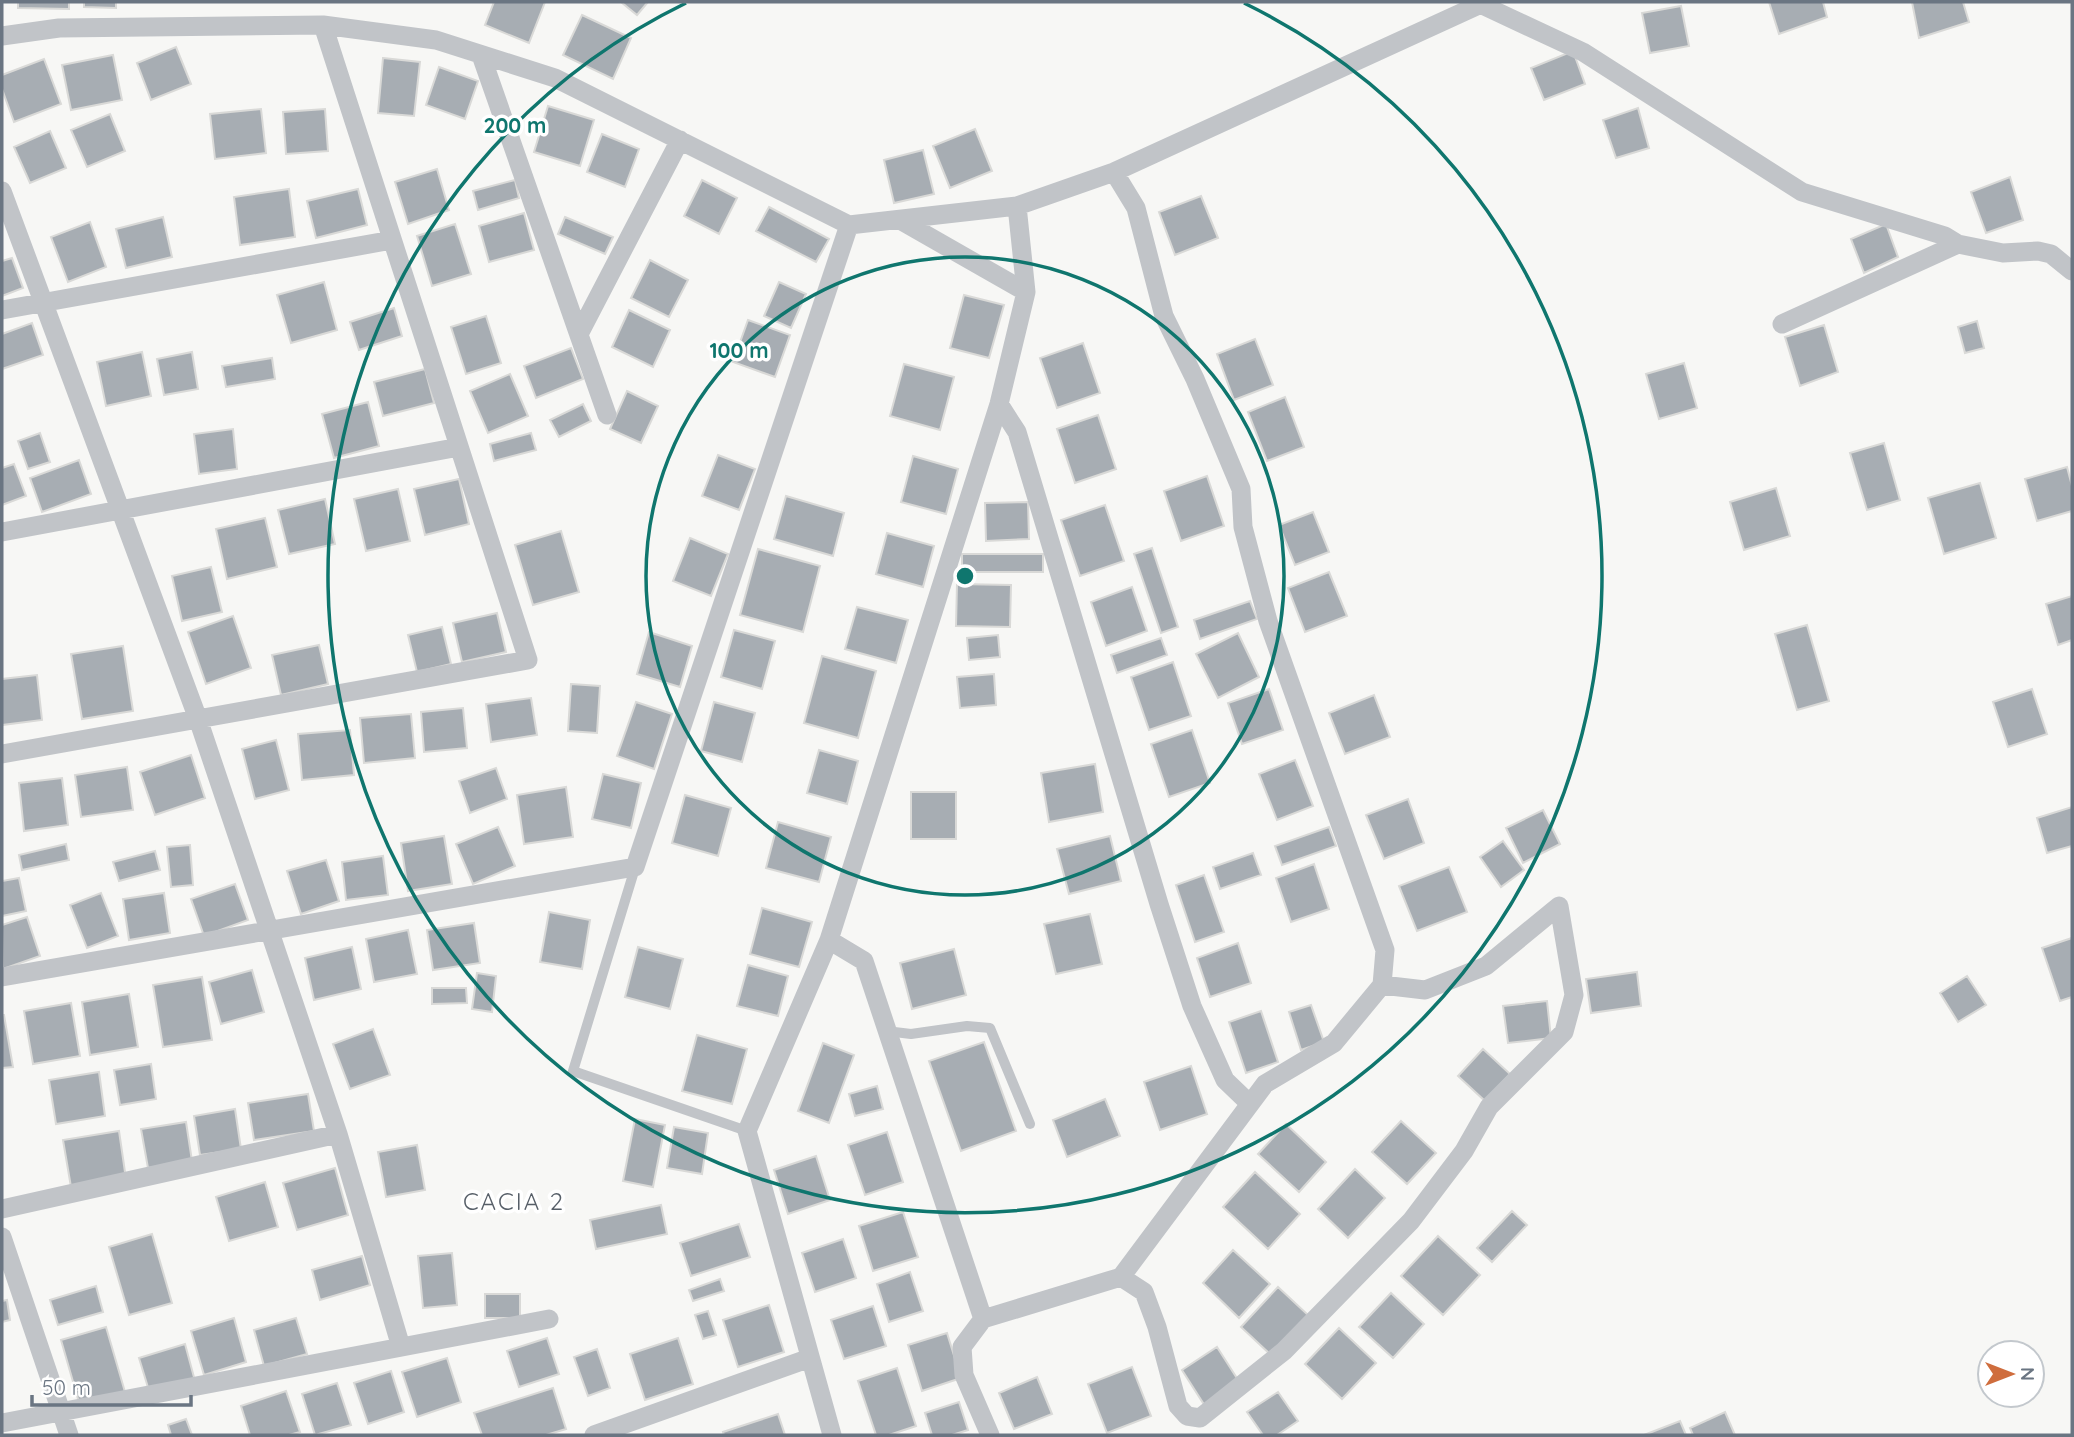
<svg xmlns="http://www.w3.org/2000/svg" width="2074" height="1437" viewBox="0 0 2074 1437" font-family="Quicksand,sans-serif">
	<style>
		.building { fill: #a7adb3; stroke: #d9d9d7; stroke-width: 2 }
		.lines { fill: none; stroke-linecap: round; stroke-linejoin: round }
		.lane { stroke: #c1c4c8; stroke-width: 10 }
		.street { stroke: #c1c4c8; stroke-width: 19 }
		.ring { fill: none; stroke: #0f766e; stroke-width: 3.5 }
		.labels { text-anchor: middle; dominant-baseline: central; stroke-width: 7; stroke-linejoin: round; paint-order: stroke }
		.quarter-label { font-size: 24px; letter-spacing: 2px; fill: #575f68; stroke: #fff }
		.centre { fill: #0f766e; stroke: #fff; stroke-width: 3.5 }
		.ring-label { font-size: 21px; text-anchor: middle; font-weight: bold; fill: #0f766e; stroke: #fff; stroke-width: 7; stroke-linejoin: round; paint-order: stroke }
	</style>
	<rect width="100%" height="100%" fill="#f7f7f5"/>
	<path class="building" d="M 18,2 L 69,2 L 69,9 L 18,8 Z
		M 84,2 L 116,2 L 116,8 L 84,7 Z
		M 494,2 L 545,2 L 529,43 L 485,25 Z
		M 621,2 L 648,2 L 637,15 Z
		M 1769,2 L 1823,2 L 1827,17 L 1779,34 Z
		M 1912,2 L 1963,2 L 1969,22 L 1919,38 Z
		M 1681,6 L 1689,46 L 1650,53 L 1642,13 Z
		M 582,15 L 631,38 L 613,79 L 563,55 Z
		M 176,47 L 191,84 L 151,100 L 137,63 Z
		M 1573,51 L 1585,84 L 1544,100 L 1531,68 Z
		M 113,55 L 122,100 L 71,110 L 62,65 Z
		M 383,58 L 420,62 L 414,116 L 378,113 Z
		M 44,59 L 61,104 L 14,122 L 2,89 L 2,75 Z
		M 439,67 L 478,81 L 465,119 L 426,105 Z
		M 548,106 L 594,120 L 580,166 L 534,152 Z
		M 1638,108 L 1649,148 L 1616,158 L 1603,120 Z
		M 261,109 L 266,153 L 215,159 L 210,114 Z
		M 325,109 L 328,151 L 286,154 L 283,112 Z
		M 110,114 L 125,151 L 87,167 L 71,130 Z
		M 975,129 L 992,171 L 950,188 L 933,146 Z
		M 50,131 L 66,168 L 30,183 L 14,147 Z
		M 602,134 L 639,149 L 625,187 L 587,172 Z
		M 923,150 L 934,194 L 894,203 L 884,160 Z
		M 437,169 L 449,210 L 408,224 L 395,182 Z
		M 2010,177 L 2023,220 L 1986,233 L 1971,192 Z
		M 515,180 L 519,198 L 478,210 L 473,191 Z
		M 702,180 L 737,198 L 719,234 L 684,216 Z
		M 289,189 L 295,237 L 240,245 L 234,197 Z
		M 358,189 L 367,225 L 316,238 L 307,201 Z
		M 1201,196 L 1218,238 L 1175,255 L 1159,212 Z
		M 769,207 L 829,239 L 816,262 L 756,231 Z
		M 524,213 L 534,250 L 489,262 L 479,226 Z
		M 163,217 L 172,257 L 126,268 L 116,229 Z
		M 565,217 L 613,237 L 605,254 L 558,234 Z
		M 90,222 L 106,267 L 68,282 L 51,237 Z
		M 455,224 L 471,274 L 432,286 L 417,236 Z
		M 1886,224 L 1898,257 L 1864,273 L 1851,239 Z
		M 12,258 L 23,288 L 2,296 L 2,261 Z
		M 650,260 L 688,280 L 669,317 L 631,298 Z
		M 324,282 L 337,330 L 291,343 L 277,295 Z
		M 779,282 L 806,294 L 791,328 L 764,316 Z
		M 964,295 L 1004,305 L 989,358 L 950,348 Z
		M 394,308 L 402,336 L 359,350 L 350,322 Z
		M 629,310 L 670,330 L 653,367 L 612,347 Z
		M 486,316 L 501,363 L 466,374 L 451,327 Z
		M 748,320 L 790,335 L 775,377 L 733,362 Z
		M 1977,321 L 1984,348 L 1965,353 L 1958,327 Z
		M 32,323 L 43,355 L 2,369 L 2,334 Z
		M 1824,325 L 1838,372 L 1800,386 L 1785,337 Z
		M 1255,339 L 1273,385 L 1234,400 L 1217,354 Z
		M 1083,343 L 1100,393 L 1057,408 L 1040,358 Z
		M 571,348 L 583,379 L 536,398 L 524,366 Z
		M 142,352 L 151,396 L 106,406 L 97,362 Z
		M 192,352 L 198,389 L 164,395 L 157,359 Z
		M 272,358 L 275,379 L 226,387 L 222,366 Z
		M 1684,363 L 1697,408 L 1659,419 L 1646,374 Z
		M 904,364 L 954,377 L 940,430 L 890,416 Z
		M 425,369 L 434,403 L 383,416 L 374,382 Z
		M 510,374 L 528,416 L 488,433 L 470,391 Z
		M 627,391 L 658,406 L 641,443 L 610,429 Z
		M 1285,397 L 1304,447 L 1267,461 L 1248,412 Z
		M 368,402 L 379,446 L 334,458 L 322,414 Z
		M 583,404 L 591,421 L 559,437 L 550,420 Z
		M 1098,415 L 1116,469 L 1075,483 L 1057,429 Z
		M 233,429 L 237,469 L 199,474 L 194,434 Z
		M 40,433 L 50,462 L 28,469 L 18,441 Z
		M 531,433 L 536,450 L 494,461 L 490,444 Z
		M 1884,443 L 1900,500 L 1867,510 L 1850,453 Z
		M 718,455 L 755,469 L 739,510 L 702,496 Z
		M 913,456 L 958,469 L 946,514 L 901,502 Z
		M 79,460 L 91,494 L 42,512 L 30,478 Z
		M 14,464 L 26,496 L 2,505 L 2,468 Z
		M 2067,467 L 2072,486 L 2072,511 L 2037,521 L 2025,479 Z
		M 1207,476 L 1224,526 L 1181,541 L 1164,491 Z
		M 459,479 L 469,524 L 425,535 L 414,489 Z
		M 1980,483 L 1996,538 L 1944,554 L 1928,498 Z
		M 1776,488 L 1790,536 L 1744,550 L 1730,502 Z
		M 398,489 L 410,541 L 366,551 L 354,499 Z
		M 786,496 L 844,513 L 833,556 L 774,539 Z
		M 325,499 L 335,544 L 289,554 L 278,510 Z
		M 1028,502 L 1029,539 L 986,541 L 985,503 Z
		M 1105,505 L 1124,561 L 1080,576 L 1061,520 Z
		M 1313,512 L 1329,552 L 1295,565 L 1279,525 Z
		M 265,518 L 277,567 L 227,579 L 216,529 Z
		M 561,531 L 579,592 L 533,605 L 515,545 Z
		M 887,533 L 934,546 L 923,587 L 876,574 Z
		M 690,538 L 728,554 L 711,596 L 673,581 Z
		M 1152,548 L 1178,627 L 1161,633 L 1134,554 Z
		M 758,549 L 820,566 L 803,632 L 740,615 Z
		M 962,554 L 1043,554 L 1043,572 L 962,572 Z
		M 211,567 L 222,612 L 182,621 L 172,576 Z
		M 1329,572 L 1347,616 L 1305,632 L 1288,588 Z
		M 957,584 L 1011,585 L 1010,627 L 956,626 Z
		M 1132,587 L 1147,631 L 1106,646 L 1091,602 Z
		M 2072,596 L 2072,640 L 2058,645 L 2046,604 Z
		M 1250,601 L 1257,619 L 1200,639 L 1194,620 Z
		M 857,607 L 908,620 L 896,663 L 845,649 Z
		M 497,613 L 506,652 L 462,662 L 453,623 Z
		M 233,616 L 251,668 L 206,684 L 188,632 Z
		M 1807,625 L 1829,701 L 1797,710 L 1775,634 Z
		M 442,627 L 451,664 L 417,672 L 408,635 Z
		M 734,630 L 775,641 L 762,689 L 721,677 Z
		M 649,632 L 692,646 L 680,687 L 637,674 Z
		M 1238,633 L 1259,677 L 1218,698 L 1196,654 Z
		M 998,635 L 1000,657 L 969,660 L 967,638 Z
		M 1161,638 L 1167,655 L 1117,673 L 1111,655 Z
		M 319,645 L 328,684 L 281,695 L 272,655 Z
		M 123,646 L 133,711 L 82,719 L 71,654 Z
		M 822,656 L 876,671 L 858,738 L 804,723 Z
		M 1173,662 L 1191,716 L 1149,730 L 1131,677 Z
		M 994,674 L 996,705 L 960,708 L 957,677 Z
		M 37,675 L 42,720 L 2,725 L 2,679 Z
		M 571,684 L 600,686 L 597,733 L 568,731 Z
		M 1269,689 L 1283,730 L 1242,744 L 1228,703 Z
		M 2032,689 L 2047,734 L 2008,747 L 1993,702 Z
		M 1374,695 L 1390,737 L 1345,754 L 1329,713 Z
		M 531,698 L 537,735 L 491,742 L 486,704 Z
		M 636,702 L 672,714 L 654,769 L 617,756 Z
		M 714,702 L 755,713 L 742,762 L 701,751 Z
		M 463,708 L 467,748 L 424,752 L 421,712 Z
		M 411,714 L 415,758 L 364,763 L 360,718 Z
		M 350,730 L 354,775 L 302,780 L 298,734 Z
		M 1192,730 L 1210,783 L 1169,797 L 1151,744 Z
		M 276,740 L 289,790 L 255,799 L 242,749 Z
		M 819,750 L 858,761 L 847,804 L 807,793 Z
		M 191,755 L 205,798 L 155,815 L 140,772 Z
		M 1295,760 L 1313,806 L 1277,820 L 1259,774 Z
		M 1095,764 L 1103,812 L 1049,822 L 1041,773 Z
		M 127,767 L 133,810 L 81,817 L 75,775 Z
		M 496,768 L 507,799 L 470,813 L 459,781 Z
		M 603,774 L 641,783 L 631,828 L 592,819 Z
		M 62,778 L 68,825 L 24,831 L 19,783 Z
		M 566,787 L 573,837 L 524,844 L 517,795 Z
		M 911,792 L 956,792 L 956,839 L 911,839 Z
		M 685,795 L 731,808 L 718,856 L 672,843 Z
		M 1408,799 L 1424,843 L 1384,859 L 1366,815 Z
		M 2072,807 L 2072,846 L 2047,853 L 2037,818 Z
		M 1543,810 L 1560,844 L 1523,863 L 1506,828 Z
		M 778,822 L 831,837 L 819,882 L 766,868 Z
		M 498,827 L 515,866 L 473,884 L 456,844 Z
		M 1329,827 L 1336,846 L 1282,865 L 1275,846 Z
		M 444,836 L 452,884 L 408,891 L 401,843 Z
		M 1110,836 L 1121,881 L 1069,894 L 1057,849 Z
		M 1503,841 L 1524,870 L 1501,887 L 1480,857 Z
		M 66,844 L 69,860 L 22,870 L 19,855 Z
		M 190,845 L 193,885 L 171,887 L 167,847 Z
		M 155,851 L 160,870 L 119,881 L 113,862 Z
		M 1253,853 L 1261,875 L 1220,889 L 1213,867 Z
		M 383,856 L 388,895 L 346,900 L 342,862 Z
		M 326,860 L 339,901 L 301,914 L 287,871 Z
		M 1314,864 L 1329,909 L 1291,922 L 1276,878 Z
		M 1449,867 L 1467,912 L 1417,931 L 1399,886 Z
		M 1204,875 L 1224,932 L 1195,942 L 1176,885 Z
		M 19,878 L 26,911 L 2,916 L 2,881 Z
		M 235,884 L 248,920 L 204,936 L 191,899 Z
		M 101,893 L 118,936 L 87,948 L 70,905 Z
		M 164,893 L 170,933 L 129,940 L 123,899 Z
		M 762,908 L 812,922 L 799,967 L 750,954 Z
		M 549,912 L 590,920 L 582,969 L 540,962 Z
		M 1090,914 L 1102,964 L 1056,974 L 1044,924 Z
		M 27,917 L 40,956 L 3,969 L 2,925 Z
		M 474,923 L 480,963 L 433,970 L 427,930 Z
		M 408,930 L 417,974 L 374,982 L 366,939 Z
		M 2072,938 L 2072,997 L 2060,1001 L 2042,948 Z
		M 1238,943 L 1251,983 L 1210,997 L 1197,958 Z
		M 352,947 L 361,989 L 314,1000 L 305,958 Z
		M 638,947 L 683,959 L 670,1009 L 625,997 Z
		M 954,949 L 966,995 L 912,1009 L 900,963 Z
		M 748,965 L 788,976 L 778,1016 L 737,1006 Z
		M 252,970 L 264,1012 L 221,1024 L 209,982 Z
		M 1637,972 L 1641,1006 L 1591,1013 L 1586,979 Z
		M 477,973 L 496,976 L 492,1012 L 472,1009 Z
		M 1967,976 L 1986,1005 L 1958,1022 L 1940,993 Z
		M 202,977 L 212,1040 L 163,1047 L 153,985 Z
		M 432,988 L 466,988 L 467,1003 L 432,1004 Z
		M 129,994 L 138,1047 L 90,1055 L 82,1002 Z
		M 1547,1001 L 1551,1038 L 1508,1043 L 1503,1006 Z
		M 71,1003 L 80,1056 L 33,1064 L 24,1011 Z
		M 1311,1005 L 1324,1042 L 1301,1050 L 1289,1012 Z
		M 1261,1011 L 1278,1062 L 1246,1073 L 1229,1022 Z
		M 2,1015 L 4,1015 L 13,1067 L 2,1068 Z
		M 373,1029 L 390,1075 L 350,1089 L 333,1044 Z
		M 697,1035 L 747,1049 L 732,1104 L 682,1091 Z
		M 984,1042 L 1016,1131 L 961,1151 L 929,1061 Z
		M 823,1043 L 854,1055 L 829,1123 L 798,1111 Z
		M 1483,1049 L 1510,1074 L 1485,1101 L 1458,1076 Z
		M 151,1064 L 156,1099 L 120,1105 L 114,1070 Z
		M 1191,1066 L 1207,1114 L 1160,1130 L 1144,1082 Z
		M 99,1072 L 105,1116 L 56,1124 L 49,1080 Z
		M 877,1086 L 883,1109 L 855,1116 L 849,1094 Z
		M 308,1094 L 314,1131 L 254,1140 L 248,1103 Z
		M 1105,1099 L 1120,1136 L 1067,1157 L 1053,1120 Z
		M 235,1109 L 241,1149 L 200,1155 L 194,1116 Z
		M 635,1119 L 665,1125 L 653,1187 L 623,1181 Z
		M 1401,1121 L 1436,1153 L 1407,1184 L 1372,1152 Z
		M 186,1122 L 192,1161 L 148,1168 L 141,1129 Z
		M 1286,1124 L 1326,1162 L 1299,1192 L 1258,1154 Z
		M 674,1127 L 708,1133 L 702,1174 L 667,1168 Z
		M 119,1131 L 126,1179 L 71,1187 L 63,1140 Z
		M 887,1132 L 903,1182 L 865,1195 L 848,1145 Z
		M 417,1145 L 425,1190 L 386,1197 L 378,1152 Z
		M 816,1156 L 830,1200 L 788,1214 L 774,1170 Z
		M 335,1168 L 348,1215 L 297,1230 L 283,1183 Z
		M 1355,1169 L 1385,1198 L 1348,1238 L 1318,1209 Z
		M 1255,1172 L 1300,1214 L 1268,1249 L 1223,1207 Z
		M 265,1182 L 278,1227 L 229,1241 L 216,1197 Z
		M 661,1205 L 667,1234 L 596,1249 L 590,1220 Z
		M 1512,1211 L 1527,1225 L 1492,1262 L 1477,1248 Z
		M 903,1212 L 918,1257 L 873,1271 L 859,1226 Z
		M 739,1224 L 750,1257 L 691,1276 L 680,1243 Z
		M 152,1234 L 172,1303 L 129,1315 L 109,1247 Z
		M 1438,1236 L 1480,1275 L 1443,1315 L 1401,1276 Z
		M 843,1239 L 856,1278 L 815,1292 L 802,1253 Z
		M 1233,1250 L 1270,1284 L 1239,1318 L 1203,1283 Z
		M 452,1253 L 457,1305 L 423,1308 L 418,1256 Z
		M 362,1256 L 370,1285 L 320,1300 L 312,1270 Z
		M 910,1272 L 923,1311 L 889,1322 L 877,1284 Z
		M 720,1279 L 724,1291 L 693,1301 L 689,1290 Z
		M 96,1286 L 103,1312 L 58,1325 L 50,1300 Z
		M 1278,1287 L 1308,1315 L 1271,1355 L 1241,1327 Z
		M 1391,1293 L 1424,1324 L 1393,1358 L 1359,1327 Z
		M 485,1294 L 520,1294 L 520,1318 L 485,1318 Z
		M 7,1300 L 10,1320 L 2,1322 L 2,1301 Z
		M 769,1305 L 784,1352 L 738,1367 L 723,1320 Z
		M 873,1306 L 886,1346 L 844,1359 L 831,1320 Z
		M 708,1311 L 716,1335 L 703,1339 L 695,1315 Z
		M 234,1318 L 246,1362 L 204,1375 L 191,1331 Z
		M 296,1318 L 307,1354 L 264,1366 L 254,1330 Z
		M 106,1327 L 125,1392 L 80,1406 L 61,1340 Z
		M 1339,1328 L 1376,1363 L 1342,1399 L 1305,1364 Z
		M 947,1333 L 961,1378 L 922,1391 L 908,1345 Z
		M 547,1338 L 559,1374 L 519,1387 L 507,1351 Z
		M 678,1338 L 693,1384 L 645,1400 L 630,1354 Z
		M 185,1344 L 195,1381 L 150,1394 L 139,1358 Z
		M 1217,1347 L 1240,1383 L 1205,1406 L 1182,1370 Z
		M 597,1349 L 610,1388 L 588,1396 L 574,1357 Z
		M 447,1358 L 461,1402 L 417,1417 L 402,1372 Z
		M 1132,1367 L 1151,1416 L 1107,1433 L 1088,1384 Z
		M 897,1368 L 916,1426 L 889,1435 L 876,1435 L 858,1381 Z
		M 391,1371 L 404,1412 L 368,1424 L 354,1383 Z
		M 1037,1377 L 1052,1414 L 1014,1429 L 999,1393 Z
		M 337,1383 L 351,1425 L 315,1435 L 302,1394 Z
		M 553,1388 L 566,1429 L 546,1435 L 482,1435 L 474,1413 Z
		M 286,1391 L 300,1432 L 289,1435 L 250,1435 L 241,1406 Z
		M 1278,1392 L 1298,1421 L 1277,1435 L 1263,1435 L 1247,1412 Z
		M 959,1402 L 968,1430 L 952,1435 L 932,1435 L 925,1413 Z
		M 1725,1412 L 1735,1435 L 1693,1435 L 1690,1428 Z
		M 778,1414 L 785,1435 L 724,1435 L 723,1432 Z
		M 186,1419 L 192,1435 L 171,1435 L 168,1425 Z
		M 1680,1421 L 1686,1435 L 1644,1435 Z"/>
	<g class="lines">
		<path class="lane" d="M 635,868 L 573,1071 L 747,1131
			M 886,1031 L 911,1034 L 967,1026 L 990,1028 L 1030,1124"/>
		<path class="street" d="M 1480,4 L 1583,52 L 1802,192 L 1945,236 L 1958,244 L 2003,253 L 2038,251 L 2051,254 L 2072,271
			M 2,36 L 59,28 L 323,25 L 436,40 L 555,78 L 849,225 L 1017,206 L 1114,172 L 1485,2
			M 481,55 L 607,415
			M 2,191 L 198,719 L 338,1134 L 401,1347
			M 900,220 L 1026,292
			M 2,310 L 392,240
			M 1782,324 L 1958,244
			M 579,334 L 680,140
			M 999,404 L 1017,432 L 1159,904 L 1192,1006 L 1225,1080 L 1250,1104
			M 2,532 L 459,447
			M 2,754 L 528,660 L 323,25
			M 829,940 L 864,961 L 983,1319
			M 2,977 L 635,867 L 849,225
			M 2,1209 L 338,1134
			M 2,1237 L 69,1435
			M 1121,1277 L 1144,1292 L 1157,1327 L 1178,1406 L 1187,1416 L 1200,1418 L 1284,1351 L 1411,1221 L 1464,1151 L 1489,1107 L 1564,1032 L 1574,995 L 1559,906 L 1486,966 L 1425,990 L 1382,985
			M 2,1423 L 549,1319
			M 594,1435 L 810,1358
			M 832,1435 L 747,1131 L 829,940 L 999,404 L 1026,292 L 1017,206
			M 990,1435 L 964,1375 L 962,1347 L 983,1319 L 1121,1277 L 1265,1084 L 1334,1043 L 1382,985 L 1385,950 L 1268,621 L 1243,527 L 1241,489 L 1195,379 L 1164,316 L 1136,208 L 1114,172"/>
	</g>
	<g class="ring">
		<circle cx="965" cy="576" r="319"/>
		<path d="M1244 3A637 637 0 1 1 686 3"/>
	</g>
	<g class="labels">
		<g class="quarter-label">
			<text x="514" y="1201">CACIA 2</text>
		</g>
	</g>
	<circle cx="965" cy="576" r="10" class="centre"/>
	<g class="ring-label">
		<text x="515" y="133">200 m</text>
		<text x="739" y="358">100 m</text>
	</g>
	<rect width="2074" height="1437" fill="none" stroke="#6a7582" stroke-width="7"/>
	<g transform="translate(2011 1374) rotate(90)"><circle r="33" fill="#ffffff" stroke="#c3c8cd" stroke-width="2"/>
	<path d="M0-5L12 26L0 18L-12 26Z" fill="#cf6d3d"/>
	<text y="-10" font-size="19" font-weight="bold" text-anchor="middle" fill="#6a7582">N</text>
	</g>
	<path d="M32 1395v10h159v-10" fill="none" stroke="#6a7582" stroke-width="3.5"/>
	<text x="42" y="1395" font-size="21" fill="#6a7582" stroke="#ffffff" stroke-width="5" paint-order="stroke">50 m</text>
</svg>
